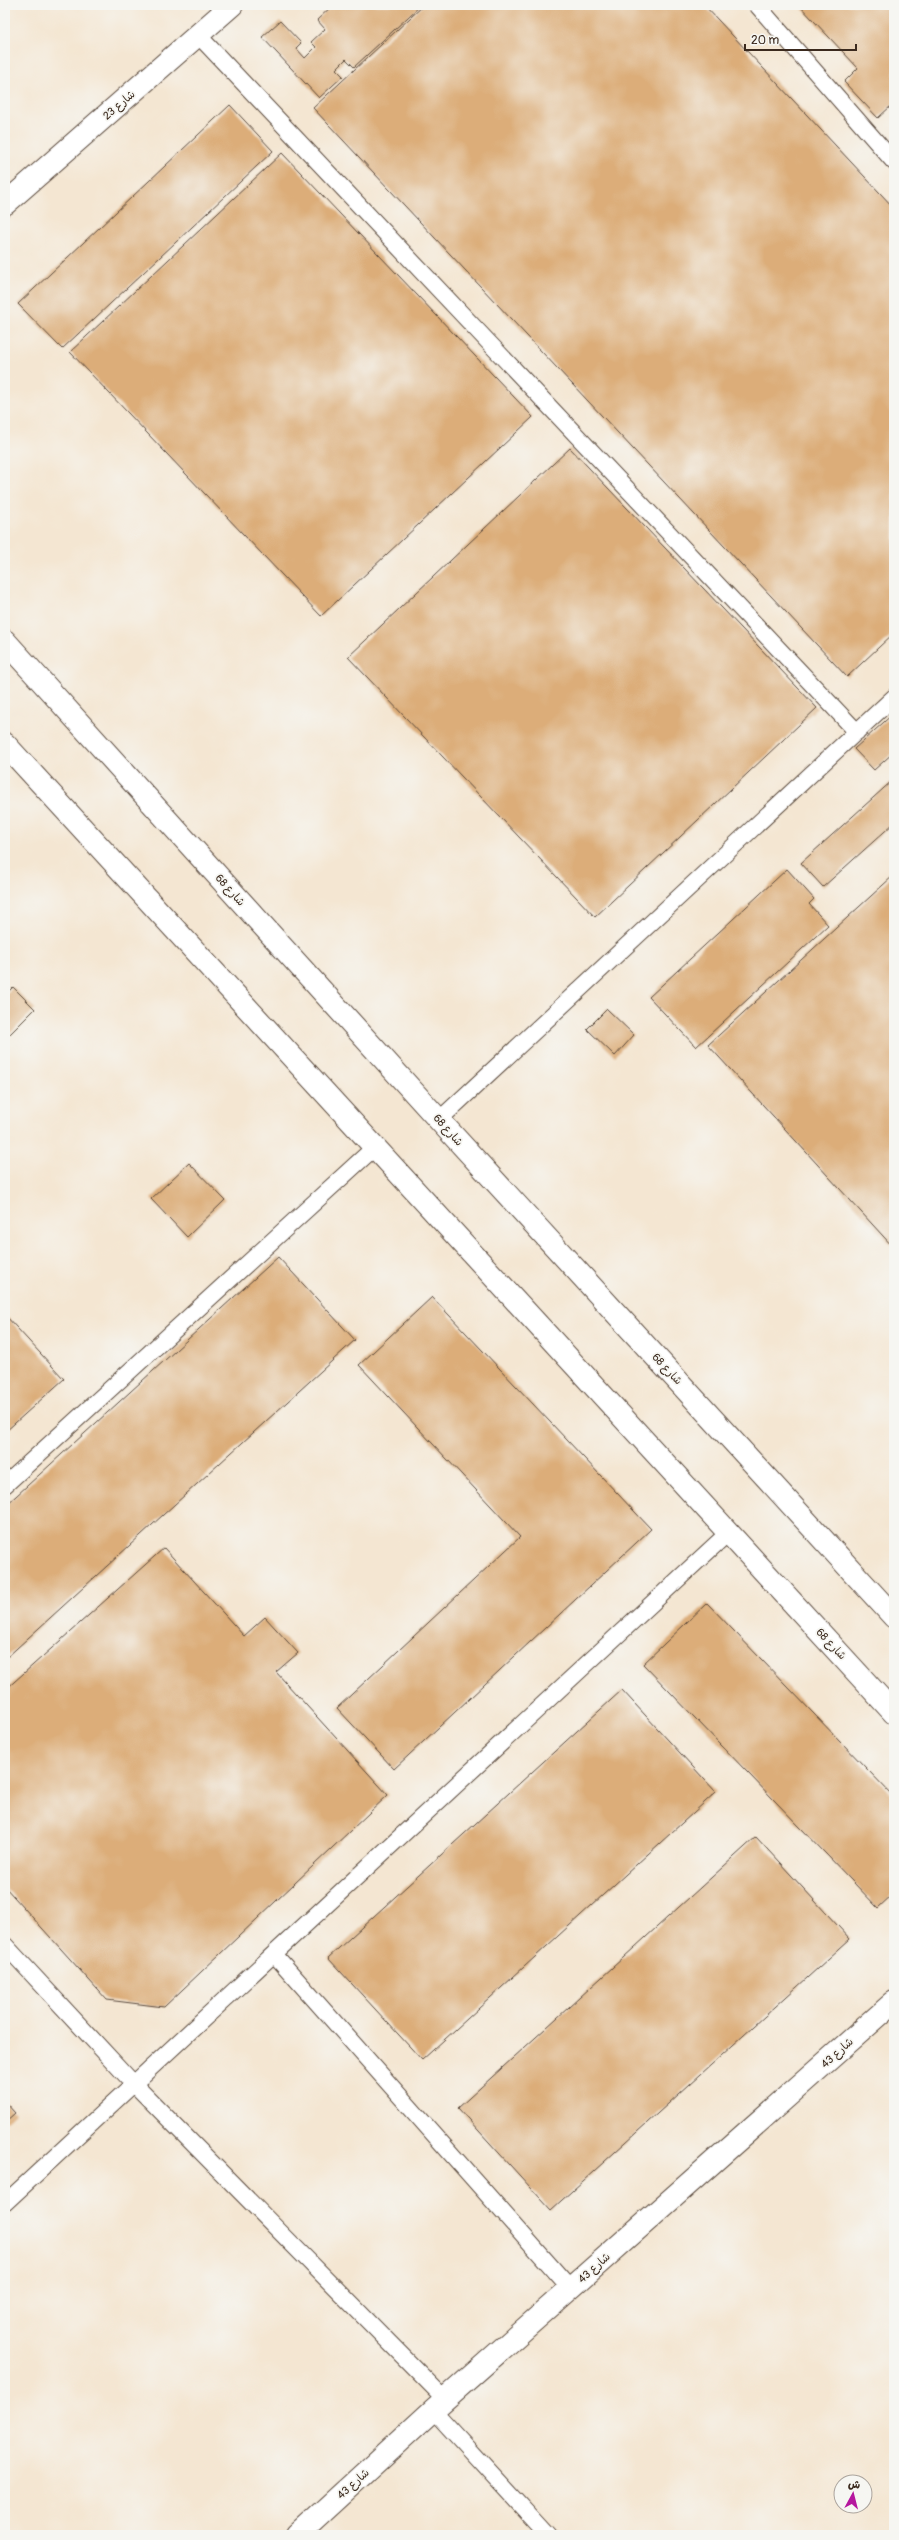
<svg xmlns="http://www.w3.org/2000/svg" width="899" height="2540" viewBox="0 0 899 2540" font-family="Pangolin,'Playpen Sans Arabic',sans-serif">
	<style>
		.building { fill: #dcad79 }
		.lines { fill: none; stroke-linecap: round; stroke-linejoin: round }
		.service-casing { stroke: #574639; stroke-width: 18 }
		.minor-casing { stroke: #574639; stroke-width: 24 }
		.tertiary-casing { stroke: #574639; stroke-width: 24 }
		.service { stroke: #fff; stroke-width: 16 }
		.minor { stroke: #fff; stroke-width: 22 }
		.tertiary { stroke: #fff; stroke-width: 22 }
		.labels { text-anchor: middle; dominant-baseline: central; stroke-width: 3.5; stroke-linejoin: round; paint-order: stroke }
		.street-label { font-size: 11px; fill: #3b2a1e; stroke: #f6f6f2 }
	</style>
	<rect width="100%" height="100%" fill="#f6f6f2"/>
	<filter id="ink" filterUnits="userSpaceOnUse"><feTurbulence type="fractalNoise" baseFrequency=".025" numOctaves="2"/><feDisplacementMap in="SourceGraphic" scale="8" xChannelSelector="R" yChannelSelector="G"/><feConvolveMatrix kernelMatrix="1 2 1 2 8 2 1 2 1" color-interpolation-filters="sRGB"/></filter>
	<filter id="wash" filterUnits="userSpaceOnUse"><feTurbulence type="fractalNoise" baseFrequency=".012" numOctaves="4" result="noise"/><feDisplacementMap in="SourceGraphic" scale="16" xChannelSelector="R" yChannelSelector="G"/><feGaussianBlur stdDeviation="0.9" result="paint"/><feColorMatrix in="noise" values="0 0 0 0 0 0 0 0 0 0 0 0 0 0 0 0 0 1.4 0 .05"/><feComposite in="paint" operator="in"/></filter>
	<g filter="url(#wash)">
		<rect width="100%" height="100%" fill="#f4e6d2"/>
		<g id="blocks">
			<path class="building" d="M 333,5 L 421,5 L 354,67 L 346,59 L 336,69 L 343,76 L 319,98 L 262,37 L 280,21 L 301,43 L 296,48 L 305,58 L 316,47 L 311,42 L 325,29 L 317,20 Z
				M 424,5 L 704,5 L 894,208 L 894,633 L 847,677 L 313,108 Z
				M 799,5 L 894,5 L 894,107 L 892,105 L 878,118 L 844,82 L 858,68 Z
				M 230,105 L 273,151 L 62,349 L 18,304 Z
				M 282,153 L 533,417 L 321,616 L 70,352 Z
				M 570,448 L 817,708 L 595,917 L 348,657 Z
				M 894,713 L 894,752 L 874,770 L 854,749 Z
				M 894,779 L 894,823 L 823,887 L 801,863 Z
				M 787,869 L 814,899 L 809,904 L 828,925 L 696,1047 L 649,997 Z
				M 894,875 L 894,1248 L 708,1045 Z
				M 13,987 L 35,1009 L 8,1036 L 5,1033 L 5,995 Z
				M 607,1009 L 634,1035 L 615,1056 L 587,1029 Z
				M 189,1163 L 225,1200 L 187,1237 L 151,1199 Z
				M 278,1257 L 355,1340 L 5,1659 L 5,1506 Z
				M 432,1297 L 651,1529 L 394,1769 L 337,1708 L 520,1537 L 359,1365 Z
				M 5,1315 L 64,1379 L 5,1432 Z
				M 164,1548 L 244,1636 L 265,1617 L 298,1653 L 276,1672 L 388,1795 L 164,2007 L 107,2000 L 5,1887 L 5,1690 Z
				M 707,1603 L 894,1797 L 894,1893 L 878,1908 L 643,1664 Z
				M 622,1690 L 716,1792 L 422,2060 L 328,1958 Z
				M 756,1837 L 850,1939 L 551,2210 L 458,2108 Z
				M 5,2102 L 15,2113 L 5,2122 Z"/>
		</g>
	</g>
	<g filter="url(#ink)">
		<use href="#blocks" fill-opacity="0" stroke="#574639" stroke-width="1"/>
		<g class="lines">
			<defs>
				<path id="service" d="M 757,5 L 894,162
					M 199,36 L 857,732
					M 439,1120 L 894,697
					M 5,1485 L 375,1147
					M 5,1945 L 134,2084 L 445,2399
					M 274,1954 L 571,2289
					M 5,2203 L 728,1533
					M 433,2410 L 548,2535"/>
				<path id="minor" d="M 5,204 L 232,5"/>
				<path id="tertiary" d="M 5,641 L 439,1120 L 894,1617
					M 5,744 L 894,1713
					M 297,2535 L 433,2410 L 894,2002"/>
			</defs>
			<use href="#service" class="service-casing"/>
			<use href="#minor" class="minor-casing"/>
			<use href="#tertiary" class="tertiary-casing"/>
			<use href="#service" class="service"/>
			<use href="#minor" class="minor"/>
			<use href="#tertiary" class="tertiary"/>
		</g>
	</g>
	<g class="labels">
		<g class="street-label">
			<text transform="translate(119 105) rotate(-41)">شارع 23</text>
			<text transform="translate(230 890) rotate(48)">شارع 68</text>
			<text transform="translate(448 1130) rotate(48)">شارع 68</text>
			<text transform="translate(667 1369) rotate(47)">شارع 68</text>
			<text transform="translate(831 1644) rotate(47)">شارع 68</text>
			<text transform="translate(837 2053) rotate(-42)">شارع 43</text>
			<text transform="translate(594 2268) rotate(-42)">شارع 43</text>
			<text transform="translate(353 2484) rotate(-42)">شارع 43</text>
		</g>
	</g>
	<rect width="899" height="2540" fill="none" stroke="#f6f6f2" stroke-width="20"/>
	<g transform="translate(853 2494) rotate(7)"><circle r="19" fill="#f6f6f2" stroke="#aba49d"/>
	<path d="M0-3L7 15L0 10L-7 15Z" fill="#b5179e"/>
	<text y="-6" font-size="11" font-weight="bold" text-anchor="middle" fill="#3b2a1e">ش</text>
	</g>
	<path d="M745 44v6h111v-6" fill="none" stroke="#3b2a1e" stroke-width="2"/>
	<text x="751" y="44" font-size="12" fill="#3b2a1e" stroke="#f6f6f2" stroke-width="3" paint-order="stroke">20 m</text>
</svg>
